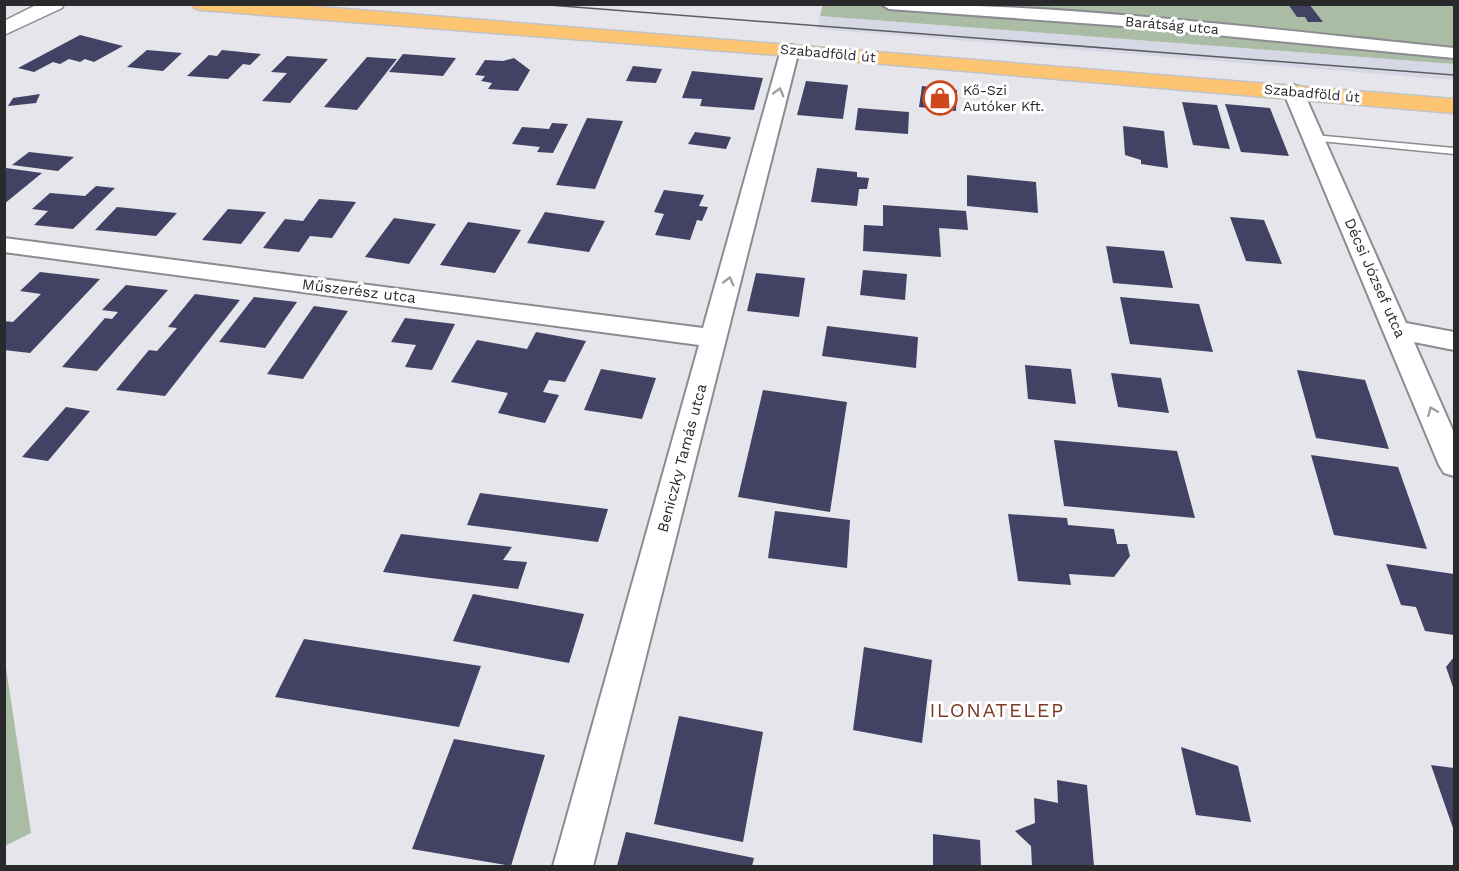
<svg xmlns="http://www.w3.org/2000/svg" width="1459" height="871" viewBox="0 0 1459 871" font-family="'Work Sans',sans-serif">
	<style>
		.built { fill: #d7d8e5 }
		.green { fill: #aabda4 }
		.building { fill: #424265 }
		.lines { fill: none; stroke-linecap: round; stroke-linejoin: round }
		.lane-casing { stroke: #8b8b91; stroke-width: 3 }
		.street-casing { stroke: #8b8b91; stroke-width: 4 }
		.secondary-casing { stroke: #8b8b91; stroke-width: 3 }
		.primary-casing { stroke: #c3c3c4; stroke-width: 3 }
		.lane { fill: #fff; fill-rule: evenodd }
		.street { fill: #fff; fill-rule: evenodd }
		.secondary { fill: #fff; fill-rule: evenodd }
		.primary { fill: #fdc471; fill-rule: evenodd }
		.tram { stroke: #5d5d61; stroke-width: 1.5 }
		.oneway { stroke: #9f9fa0 }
		.labels { text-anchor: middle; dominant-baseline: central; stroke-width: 6; stroke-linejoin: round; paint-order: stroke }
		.far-street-label { font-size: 14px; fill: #2a2a2c; stroke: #fff }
		.far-poi-label { font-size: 14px; fill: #2a2a2c; stroke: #fff; text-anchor: start }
		.street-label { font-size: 15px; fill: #2a2a2c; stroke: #fff }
		.near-neighbourhood-label { font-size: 20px; letter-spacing: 1.5px; fill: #7d3925; stroke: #fff }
	</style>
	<rect width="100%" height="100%" fill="#e5e5eb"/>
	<path class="built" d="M 820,16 L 1454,64 L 1454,80 L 817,29 Z"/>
	<path class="green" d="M 823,4 L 1454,5 L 1454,64 L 820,16 Z
		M 5,661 L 31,833 L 5,846 L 4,846 Z"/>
	<path class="building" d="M 1288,4 L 1309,4 L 1323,22 L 1308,22 L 1305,17 L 1297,17 Z
		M 80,35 L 123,46 L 94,62 L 85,59 L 80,62 L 69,59 L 60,64 L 53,62 L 34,72 L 18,68 Z
		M 147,50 L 182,53 L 163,71 L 127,67 Z
		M 222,50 L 261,54 L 250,65 L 243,64 L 228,79 L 187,76 L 209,55 L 217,56 Z
		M 403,54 L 456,58 L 443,76 L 389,72 Z
		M 287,56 L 328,59 L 290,103 L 262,101 L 287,73 L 271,72 Z
		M 367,57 L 397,59 L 357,110 L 324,107 Z
		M 514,58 L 530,70 L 518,91 L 488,89 L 492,83 L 481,81 L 485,76 L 475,75 L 485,60 L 503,61 Z
		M 633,66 L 662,69 L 656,83 L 626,81 Z
		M 692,71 L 763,78 L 754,110 L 700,106 L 702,99 L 682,98 Z
		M 806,81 L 848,85 L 843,119 L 797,115 Z
		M 922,86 L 957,90 L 956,111 L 919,107 Z
		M 40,94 L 36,103 L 8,106 L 13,98 Z
		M 1182,102 L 1217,105 L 1230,149 L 1193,145 Z
		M 1225,104 L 1270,108 L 1289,156 L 1241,152 Z
		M 858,108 L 909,112 L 908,134 L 855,130 Z
		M 587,118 L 623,121 L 595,189 L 556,185 Z
		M 552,123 L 568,124 L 553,153 L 537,152 L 540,147 L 512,144 L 522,127 L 549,129 Z
		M 1123,126 L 1164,131 L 1168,168 L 1141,164 L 1141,160 L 1125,155 Z
		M 695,132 L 731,137 L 726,149 L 688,144 Z
		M 29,152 L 74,157 L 58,171 L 12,165 Z
		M 6,168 L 42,173 L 4,204 L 4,170 Z
		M 817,168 L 857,172 L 857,177 L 869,178 L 867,189 L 859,189 L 857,206 L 811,202 Z
		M 967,175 L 1036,182 L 1038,213 L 967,206 Z
		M 96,186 L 115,188 L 73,229 L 34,225 L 48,211 L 32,209 L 50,193 L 85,196 Z
		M 664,190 L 704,195 L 699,206 L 708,207 L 702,221 L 697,220 L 690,240 L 655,235 L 664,214 L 654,212 Z
		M 319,199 L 356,202 L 332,238 L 310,236 L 299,252 L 263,248 L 285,219 L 303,221 Z
		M 883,205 L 966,211 L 968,230 L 939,228 L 941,257 L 863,251 L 864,225 L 883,226 Z
		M 117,207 L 177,213 L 156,236 L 95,230 Z
		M 228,209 L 266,212 L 241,244 L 202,240 Z
		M 545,212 L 605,221 L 589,252 L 527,243 Z
		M 1230,217 L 1264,220 L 1282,264 L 1246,261 Z
		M 394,218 L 436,224 L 409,264 L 365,257 Z
		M 468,222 L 521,230 L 495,273 L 440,265 Z
		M 1106,246 L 1164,251 L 1173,288 L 1113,283 Z
		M 863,270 L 907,274 L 905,300 L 860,295 Z
		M 40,272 L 100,279 L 30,353 L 4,350 L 4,321 L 13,322 L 41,294 L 20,291 Z
		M 756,273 L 805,278 L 799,317 L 747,311 Z
		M 126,285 L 168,290 L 97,371 L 62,367 L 105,318 L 112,319 L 118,312 L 102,310 Z
		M 195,294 L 240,300 L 165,396 L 116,390 L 149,350 L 157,351 L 177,328 L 168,327 Z
		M 254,297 L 297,302 L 265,348 L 219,342 Z
		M 1120,297 L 1199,304 L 1213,352 L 1130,344 Z
		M 314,306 L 348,311 L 303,379 L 267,374 Z
		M 405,318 L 455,324 L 432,370 L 405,367 L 416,345 L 391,342 Z
		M 827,326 L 918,337 L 916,368 L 822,356 Z
		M 536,332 L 586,341 L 565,382 L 549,380 L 543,392 L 559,395 L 545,423 L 498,413 L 508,393 L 451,382 L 477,340 L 527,349 Z
		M 1025,365 L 1071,369 L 1076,404 L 1028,399 Z
		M 601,369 L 656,378 L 642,419 L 584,410 Z
		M 1297,370 L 1365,380 L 1389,449 L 1316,438 Z
		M 1111,373 L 1161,378 L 1169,413 L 1118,407 Z
		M 763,390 L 847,402 L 830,512 L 738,497 Z
		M 66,407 L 90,411 L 48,461 L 22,457 Z
		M 1054,440 L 1177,451 L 1195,518 L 1064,506 Z
		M 1311,455 L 1398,467 L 1427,549 L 1334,535 Z
		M 480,493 L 608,509 L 598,542 L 467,525 Z
		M 775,511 L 850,520 L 847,568 L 768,558 Z
		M 1008,514 L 1067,518 L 1068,525 L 1114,529 L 1117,544 L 1127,544 L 1130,556 L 1114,577 L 1069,574 L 1071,585 L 1018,581 Z
		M 401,534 L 512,547 L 503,560 L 527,562 L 518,589 L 383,572 Z
		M 1386,564 L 1454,574 L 1454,635 L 1425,631 L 1416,607 L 1401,605 Z
		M 473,594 L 584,614 L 569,663 L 453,641 Z
		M 304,639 L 481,666 L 459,727 L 275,697 Z
		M 864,647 L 932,660 L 922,743 L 853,730 Z
		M 1454,657 L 1454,690 L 1446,667 Z
		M 679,716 L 763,732 L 743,842 L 654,824 Z
		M 454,739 L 545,755 L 511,866 L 412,849 Z
		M 1181,747 L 1238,766 L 1251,822 L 1196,815 Z
		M 1431,765 L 1454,768 L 1454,831 Z
		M 1057,780 L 1087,785 L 1094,866 L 1032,866 L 1031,846 L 1015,831 L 1035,823 L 1034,798 L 1058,803 Z
		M 626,832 L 754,858 L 752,866 L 617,866 Z
		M 933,834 L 980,840 L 981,866 L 933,866 Z"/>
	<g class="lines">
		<defs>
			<path id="lane" d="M 1314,135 L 1454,148 L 1454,154 L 1310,140 L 1310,136 Z"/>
			<path id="street" d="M 881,4 C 1072,4 1264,29 1454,48 L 1454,58 L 1123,26 L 889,9 Z
				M 790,45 L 796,46 L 799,50 L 593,866 L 553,866 L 699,345 L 4,252 L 4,238 L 703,328 L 781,50 L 784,46 Z
				M 1293,85 L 1300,87 L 1303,91 L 1406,323 L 1454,332 L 1454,350 L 1414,342 L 1454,433 L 1454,476 L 1444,473 L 1439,465 L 1283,91 L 1286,87 Z"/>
			<path id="secondary" d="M 38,4 L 64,4 L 62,8 L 4,35 L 4,21 Z"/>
			<path id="primary" d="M 192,4 L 284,4 L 1454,99 L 1454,113 L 790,56 L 201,10 L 194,8 Z"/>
		</defs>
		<use href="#lane" class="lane-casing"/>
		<use href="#street" class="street-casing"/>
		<use href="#secondary" class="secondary-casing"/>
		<use href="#primary" class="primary-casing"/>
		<use href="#lane" class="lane"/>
		<use href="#street" class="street"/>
		<use href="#secondary" class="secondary"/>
		<use href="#primary" class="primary"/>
		<path class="tram" d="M 536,4 L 1454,75"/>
	</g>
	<defs><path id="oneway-chevron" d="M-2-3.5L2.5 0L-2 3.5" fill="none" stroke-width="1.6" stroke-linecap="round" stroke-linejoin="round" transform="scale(1.5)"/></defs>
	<g class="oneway">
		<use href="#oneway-chevron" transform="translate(779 92) rotate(-75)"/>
		<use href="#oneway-chevron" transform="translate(729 281) rotate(-75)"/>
		<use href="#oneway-chevron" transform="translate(1432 411) rotate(-113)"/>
	</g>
	<defs>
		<symbol id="shop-ring" viewBox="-11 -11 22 22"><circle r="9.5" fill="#fff" stroke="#ce461a" stroke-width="1.5"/><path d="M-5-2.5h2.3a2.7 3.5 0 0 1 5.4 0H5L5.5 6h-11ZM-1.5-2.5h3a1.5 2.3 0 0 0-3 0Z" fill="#ce461a"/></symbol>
	</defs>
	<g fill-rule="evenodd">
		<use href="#shop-ring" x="921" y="79" width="38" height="38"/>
	</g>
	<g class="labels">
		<g class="far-street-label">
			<text transform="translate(1172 25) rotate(5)">Barátság utca</text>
			<text transform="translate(828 53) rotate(5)">Szabadföld út</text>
			<text transform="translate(1312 93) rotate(5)">Szabadföld út</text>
		</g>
		<g class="far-poi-label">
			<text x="963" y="90">Kő-Szi<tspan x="963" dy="16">Autóker Kft.</tspan></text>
		</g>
		<g class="street-label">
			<text transform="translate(1375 278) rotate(66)">Décsi József utca</text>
			<text transform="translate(359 291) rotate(7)">Műszerész utca</text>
			<text transform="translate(682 458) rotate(-75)">Beniczky Tamás utca</text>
		</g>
		<g class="near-neighbourhood-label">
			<text x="997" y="710">ILONATELEP</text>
		</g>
	</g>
	<rect width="1459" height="871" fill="none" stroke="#2a2a2c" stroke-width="12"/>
</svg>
